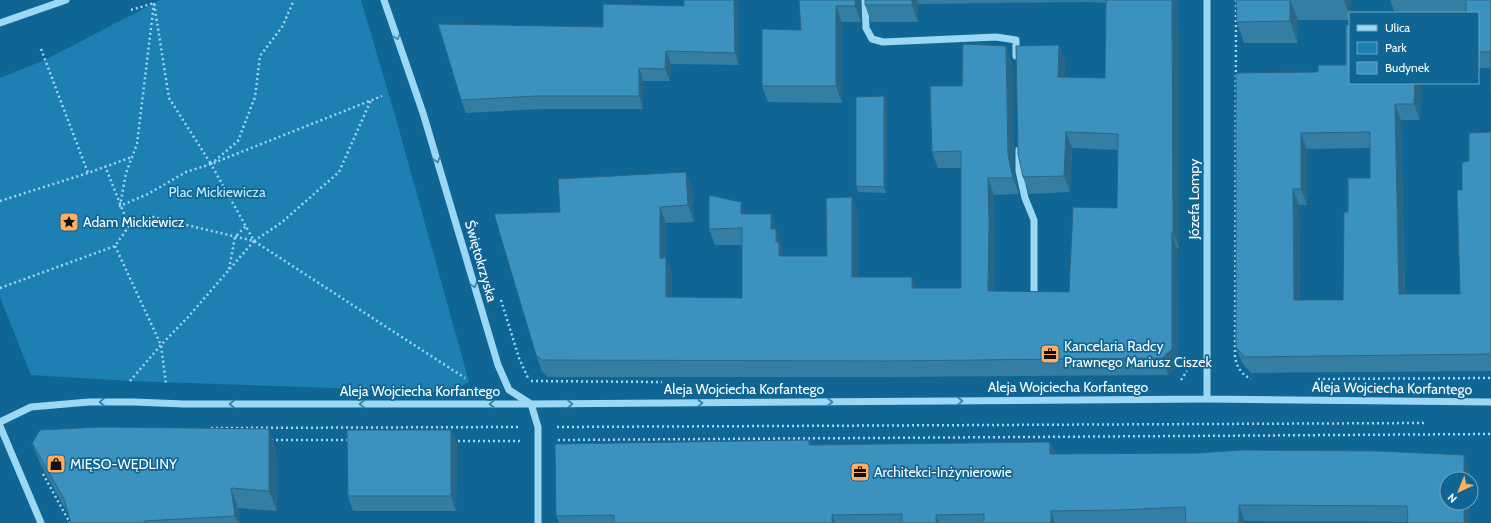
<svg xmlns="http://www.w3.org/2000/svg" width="1491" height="523" viewBox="0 0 1491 523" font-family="Cabin,sans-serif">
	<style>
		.green { fill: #1d80b2 }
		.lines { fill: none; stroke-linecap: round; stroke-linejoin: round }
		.path { stroke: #9cd7f4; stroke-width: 2.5; stroke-dasharray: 2 3; stroke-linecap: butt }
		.minor { stroke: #9cd7f4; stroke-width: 7 }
		.wall { fill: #347ea3; fill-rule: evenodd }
		.shaded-wall { fill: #2a6685 }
		.building { fill: #3c92be; stroke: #2a6685; fill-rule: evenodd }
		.oneway { stroke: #3282ac }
		.labels { text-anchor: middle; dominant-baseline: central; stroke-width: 3.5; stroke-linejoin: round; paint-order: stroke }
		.park-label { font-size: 14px; fill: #c3ebfe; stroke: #0f6694 }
		.street-label { font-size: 14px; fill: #fff; stroke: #0f6694 }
		.poi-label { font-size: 14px; fill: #fff; stroke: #0f6694; text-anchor: start }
	</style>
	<rect width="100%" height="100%" fill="#0f6694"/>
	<path class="green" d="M 160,0 L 361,0 L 396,119 L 469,382 L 448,392 L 130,381 L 31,375 L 0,297 L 0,78 L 45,60 Z"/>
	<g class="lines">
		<path class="path" d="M 1236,0 L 1235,357 C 1237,367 1241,374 1251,379
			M 154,3 L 137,144 L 126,173 L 120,206 L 148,194 L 186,172 L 211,164 L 382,96
			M 131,10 L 154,3 L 169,98 L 211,164
			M 41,49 L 88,173
			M 0,201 L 88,173 L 132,157
			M 129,226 L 153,217 L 254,241 L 465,378
			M 254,241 L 281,223 L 339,172 L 371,100
			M 115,246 L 161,345 L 166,384
			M 229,269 L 235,237 L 246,226
			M 0,288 L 115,246 L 129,226 L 105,166
			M 501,300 L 519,358 L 528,378
			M 1318,379 L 1491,378
			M 1181,380 L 1187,371
			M 130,381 L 161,345 L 188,317 L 254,241 L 211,164 L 238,141 L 255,97 L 260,56 L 282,27 L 294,0
			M 531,381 L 662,382
			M 557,427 L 1426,423
			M 211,428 L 518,427
			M 271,440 L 350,440
			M 558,440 L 1491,434
			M 453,441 L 520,441
			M 43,474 L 70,523"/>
		<path class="minor" d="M 384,0 L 423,113 L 498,365 L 509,390 L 531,404 L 538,427 L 538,523
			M 865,0 L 866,28 L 872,39 L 883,42 L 996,37 L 1016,40 L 1016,56
			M 0,23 L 66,0
			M 1019,150 L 1019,171 L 1025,198 L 1034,220 L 1034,293
			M 1207,399 L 1207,0
			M 0,422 L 31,407 L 89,402 L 134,402 L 184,404 L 531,404 L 1207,399 L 1491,402
			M 0,426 L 41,523"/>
	</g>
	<path class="wall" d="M 738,0 L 739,65 L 671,64 L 670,81 L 643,81 L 643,109 L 541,109 L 466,113 L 461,100 L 603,27 L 684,6 Z
		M 799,0 L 860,0 L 861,22 L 842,22 L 842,103 L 768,102 L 762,86 L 801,30 Z
		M 865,0 L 1178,0 L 1179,248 L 1177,248 L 1178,365 L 1168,375 L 895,377 L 548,377 L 542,371 L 536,355 L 560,212 L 692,189 L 694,222 L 666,223 L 666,259 L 672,275 L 672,297 L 742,298 L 742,245 L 715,245 L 709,229 L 746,214 L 771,214 L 782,245 L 782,249 L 784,256 L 827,256 L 852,197 L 858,214 L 858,277 L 912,277 L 916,288 L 961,288 L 961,168 L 938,168 L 932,152 L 962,86 L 1012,62 L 1014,171 L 1019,194 L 994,195 L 995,240 L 994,291 L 1069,292 L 1117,208 L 1118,150 L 1072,148 L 1070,192 L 1029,194 L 1023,177 L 1059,45 L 1065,62 L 1064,77 L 1105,78 L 1106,3 L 1090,2 L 918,4 L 918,22 L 871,22 L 865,5 Z
		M 1236,0 L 1351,0 L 1351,13 L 1350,13 L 1350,20 L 1298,20 L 1298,43 L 1244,43 L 1237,22 Z
		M 1390,0 L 1491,0 L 1491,68 L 1478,68 L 1478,13 L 1395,13 Z
		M 1236,73 L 1421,83 L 1420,120 L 1401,120 L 1405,294 L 1460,294 L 1462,190 L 1469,161 L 1491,132 L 1491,371 L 1251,373 L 1242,363 L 1236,347 ZM 1370,148 L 1370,178 L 1348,212 L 1343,300 L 1300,300 L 1299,205 L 1307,205 L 1307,149 Z
		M 884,96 L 887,102 L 886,193 L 858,192 L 856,186 Z
		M 451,430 L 457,446 L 456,511 L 353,511 L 348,496 Z
		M 809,440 L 811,445 L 1050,442 L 1055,454 L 1464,455 L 1469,471 L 1470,479 L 1447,479 L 1447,503 L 1470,503 L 1470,523 L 1408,522 L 1245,521 L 1245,523 L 559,523 L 556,516 Z
		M 32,443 L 276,449 L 277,511 L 238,508 L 240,523 L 71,523 L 68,514 L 40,463 Z"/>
	<path class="shaded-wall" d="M 734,0 L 738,0 L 739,65 L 735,53 Z
		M 855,0 L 860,0 L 861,22 L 855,6 Z
		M 912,0 L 917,0 L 918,4 L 918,22 L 912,5 Z
		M 1172,0 L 1178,0 L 1179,248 L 1173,232 Z
		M 1290,0 L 1298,20 L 1298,43 L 1290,21 Z
		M 1344,0 L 1351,0 L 1351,13 L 1350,13 L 1350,17 Z
		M 836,6 L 842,22 L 842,103 L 836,86 Z
		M 1059,45 L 1065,62 L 1064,93 L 1058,77 Z
		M 1006,46 L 1012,62 L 1014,171 L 1019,194 L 1013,178 L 1008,155 Z
		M 666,51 L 671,64 L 670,81 L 665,69 Z
		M 639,68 L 643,81 L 643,109 L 639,96 Z
		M 1415,83 L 1421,83 L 1420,120 L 1414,104 Z
		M 884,96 L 887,102 L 886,193 L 884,187 Z
		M 1395,104 L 1401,120 L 1405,311 L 1399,294 Z
		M 1066,132 L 1072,148 L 1070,192 L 1064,176 Z
		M 1301,133 L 1307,149 L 1307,205 L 1301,189 Z
		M 686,172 L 692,189 L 694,222 L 688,205 Z
		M 988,178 L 994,195 L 995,240 L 994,308 L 988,291 Z
		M 1293,189 L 1299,205 L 1300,316 L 1294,300 Z
		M 852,197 L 858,214 L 858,294 L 852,277 Z
		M 741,202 L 747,218 L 741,214 Z
		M 660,207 L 666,223 L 666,259 L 672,275 L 672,313 L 666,297 L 660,258 Z
		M 771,214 L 782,245 L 782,249 L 785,258 L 785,272 L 771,229 Z
		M 1172,232 L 1177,248 L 1178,365 L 1168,375 L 1162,358 Z
		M 912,277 L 918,294 L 912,288 Z
		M 269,429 L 276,449 L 277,511 L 269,491 Z
		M 451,430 L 457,446 L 456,511 L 451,496 Z
		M 1050,442 L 1056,458 L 1050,454 Z
		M 1464,455 L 1469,471 L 1470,479 L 1464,479 Z
		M 231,488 L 238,508 L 240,523 L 238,523 L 235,516 Z
		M 1464,503 L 1470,503 L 1470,523 L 1464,523 Z
		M 1239,505 L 1245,521 L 1245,523 L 1239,523 Z
		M 1051,511 L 1055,523 L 1051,523 Z
		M 832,515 L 835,523 L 832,523 Z
		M 936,515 L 939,523 L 936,523 Z"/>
	<path class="building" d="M 684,0 L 734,0 L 735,53 L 666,51 L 665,69 L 639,68 L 639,96 L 537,96 L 461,100 L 438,24 L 603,27 L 603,4 L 684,6 Z
		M 799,0 L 855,0 L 855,6 L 836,6 L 836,86 L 762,86 L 762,29 L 801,30 Z
		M 865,0 L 912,0 L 912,5 L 865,5 Z
		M 1106,0 L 1172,0 L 1173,232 L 1172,232 L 1172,349 L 1162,358 L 889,361 L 542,360 L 536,355 L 494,214 L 560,212 L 558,179 L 686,172 L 688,205 L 660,207 L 660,258 L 666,258 L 666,297 L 742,298 L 742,228 L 709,229 L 709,195 L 741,202 L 741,214 L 771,214 L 771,229 L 776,229 L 776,242 L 779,242 L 779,256 L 827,256 L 826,198 L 852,197 L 852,277 L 912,277 L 912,288 L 961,288 L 961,151 L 932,152 L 930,86 L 962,86 L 963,44 L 1006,46 L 1008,155 L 1013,178 L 988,178 L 989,224 L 988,291 L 1069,292 L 1073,207 L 1117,208 L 1118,134 L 1066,132 L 1064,176 L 1023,177 L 1018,154 L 1016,46 L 1059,45 L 1058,77 L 1105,78 Z
		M 1236,0 L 1290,0 L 1290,21 L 1237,22 Z
		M 1466,0 L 1491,0 L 1491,93 L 1491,52 L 1478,52 L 1478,13 L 1466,13 Z
		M 1346,25 L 1350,25 L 1350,83 L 1415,83 L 1414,104 L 1395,104 L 1399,294 L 1460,294 L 1457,190 L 1462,190 L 1462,162 L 1469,161 L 1469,133 L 1491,132 L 1491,354 L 1245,357 L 1236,347 L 1236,73 L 1318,72 L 1318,65 L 1346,65 ZM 1370,132 L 1370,178 L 1348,178 L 1348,212 L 1344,212 L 1343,300 L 1294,300 L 1293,189 L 1301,189 L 1301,133 Z
		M 884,96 L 884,187 L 856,186 L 856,97 Z
		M 101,427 L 269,429 L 269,491 L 231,488 L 235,516 L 144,521 L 145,523 L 71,523 L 64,499 L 32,443 L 40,430 Z
		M 347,430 L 451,430 L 451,496 L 348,496 Z
		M 809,440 L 809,445 L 1050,442 L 1050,454 L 1199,453 L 1241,450 L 1378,451 L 1464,455 L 1464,479 L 1447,479 L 1447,503 L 1464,503 L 1464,523 L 1408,523 L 1407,506 L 1239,505 L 1239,523 L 1186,523 L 1185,507 L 1119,510 L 1051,511 L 1051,523 L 984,523 L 984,514 L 936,515 L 936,523 L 902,523 L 902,514 L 832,515 L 832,523 L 614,523 L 614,515 L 556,516 L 555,444 Z"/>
	<defs><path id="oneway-chevron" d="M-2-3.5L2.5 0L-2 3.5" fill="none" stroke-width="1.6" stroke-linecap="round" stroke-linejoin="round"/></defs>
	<g class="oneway">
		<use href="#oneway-chevron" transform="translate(397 37) rotate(71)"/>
		<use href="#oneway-chevron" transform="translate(437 160) rotate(74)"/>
		<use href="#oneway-chevron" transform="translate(474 285) rotate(74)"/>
		<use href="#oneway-chevron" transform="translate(960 401)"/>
		<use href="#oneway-chevron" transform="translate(102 402) rotate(180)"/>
		<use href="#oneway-chevron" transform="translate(830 402)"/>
		<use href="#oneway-chevron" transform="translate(700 403)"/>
		<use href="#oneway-chevron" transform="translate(232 404) rotate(-180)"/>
		<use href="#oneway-chevron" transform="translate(362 404) rotate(-180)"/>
		<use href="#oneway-chevron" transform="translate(492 404) rotate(-180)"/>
		<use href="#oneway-chevron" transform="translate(570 404)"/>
	</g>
	<defs>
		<symbol id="sight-square" viewBox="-11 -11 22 22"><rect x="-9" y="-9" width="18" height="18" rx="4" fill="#ffae5f" stroke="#0f6694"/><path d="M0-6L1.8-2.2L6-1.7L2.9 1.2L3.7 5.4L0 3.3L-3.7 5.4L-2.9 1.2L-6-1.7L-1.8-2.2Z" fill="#111"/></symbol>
		<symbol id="office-square" viewBox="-11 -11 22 22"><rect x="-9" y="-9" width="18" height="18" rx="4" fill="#ffae5f" stroke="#0f6694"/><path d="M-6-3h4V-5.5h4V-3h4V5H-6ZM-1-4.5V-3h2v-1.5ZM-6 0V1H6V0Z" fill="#111"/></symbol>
		<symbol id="shop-square" viewBox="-11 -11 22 22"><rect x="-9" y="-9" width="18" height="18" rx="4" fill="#ffae5f" stroke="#0f6694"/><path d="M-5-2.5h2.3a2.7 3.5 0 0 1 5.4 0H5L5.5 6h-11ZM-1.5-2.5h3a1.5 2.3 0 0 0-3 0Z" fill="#111"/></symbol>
	</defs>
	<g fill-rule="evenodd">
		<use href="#sight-square" x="58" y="211" width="22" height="22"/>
		<use href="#office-square" x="1039" y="343" width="22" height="22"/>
		<use href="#shop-square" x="45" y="453" width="22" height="22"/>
		<use href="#office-square" x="849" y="461" width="22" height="22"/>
	</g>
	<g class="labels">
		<g class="park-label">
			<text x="217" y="192">Plac Mickiewicza</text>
		</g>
		<g class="street-label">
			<text transform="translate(1194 199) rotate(-90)">Józefa Lompy</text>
			<text transform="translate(481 261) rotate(74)">Świętokrzyska</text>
			<text x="1068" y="387">Aleja Wojciecha Korfantego</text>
			<text transform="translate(1392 388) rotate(1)">Aleja Wojciecha Korfantego</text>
			<text x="744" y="389">Aleja Wojciecha Korfantego</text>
			<text x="420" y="391">Aleja Wojciecha Korfantego</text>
		</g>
		<g class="poi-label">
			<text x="83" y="222">Adam Mickiewicz</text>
			<text x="1064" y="346">Kancelaria Radcy<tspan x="1064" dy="16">Prawnego Mariusz Ciszek</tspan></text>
			<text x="70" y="464">MIĘSO-WĘDLINY</text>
			<text x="874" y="472">Architekci-Inżynierowie</text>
		</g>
	</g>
	<rect x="1349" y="12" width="130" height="72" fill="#0f6694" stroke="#6fa3bf"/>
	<rect x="1357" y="25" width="20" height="6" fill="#9cd7f4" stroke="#6fa3bf"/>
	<text x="1385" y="32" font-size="12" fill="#ffffff">Ulica</text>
	<rect x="1357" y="42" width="20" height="12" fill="#1d80b2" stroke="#6fa3bf"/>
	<text x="1385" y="52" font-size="12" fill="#ffffff">Park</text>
	<rect x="1357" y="62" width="20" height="12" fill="#3c92be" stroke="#6fa3bf"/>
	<text x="1385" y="72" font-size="12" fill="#ffffff">Budynek</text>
	<g transform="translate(1459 491) rotate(224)"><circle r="19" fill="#0f6694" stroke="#6fa3bf"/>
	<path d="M0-3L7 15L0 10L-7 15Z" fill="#ffae5f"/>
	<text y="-6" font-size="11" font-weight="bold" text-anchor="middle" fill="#ffffff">N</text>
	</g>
</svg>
